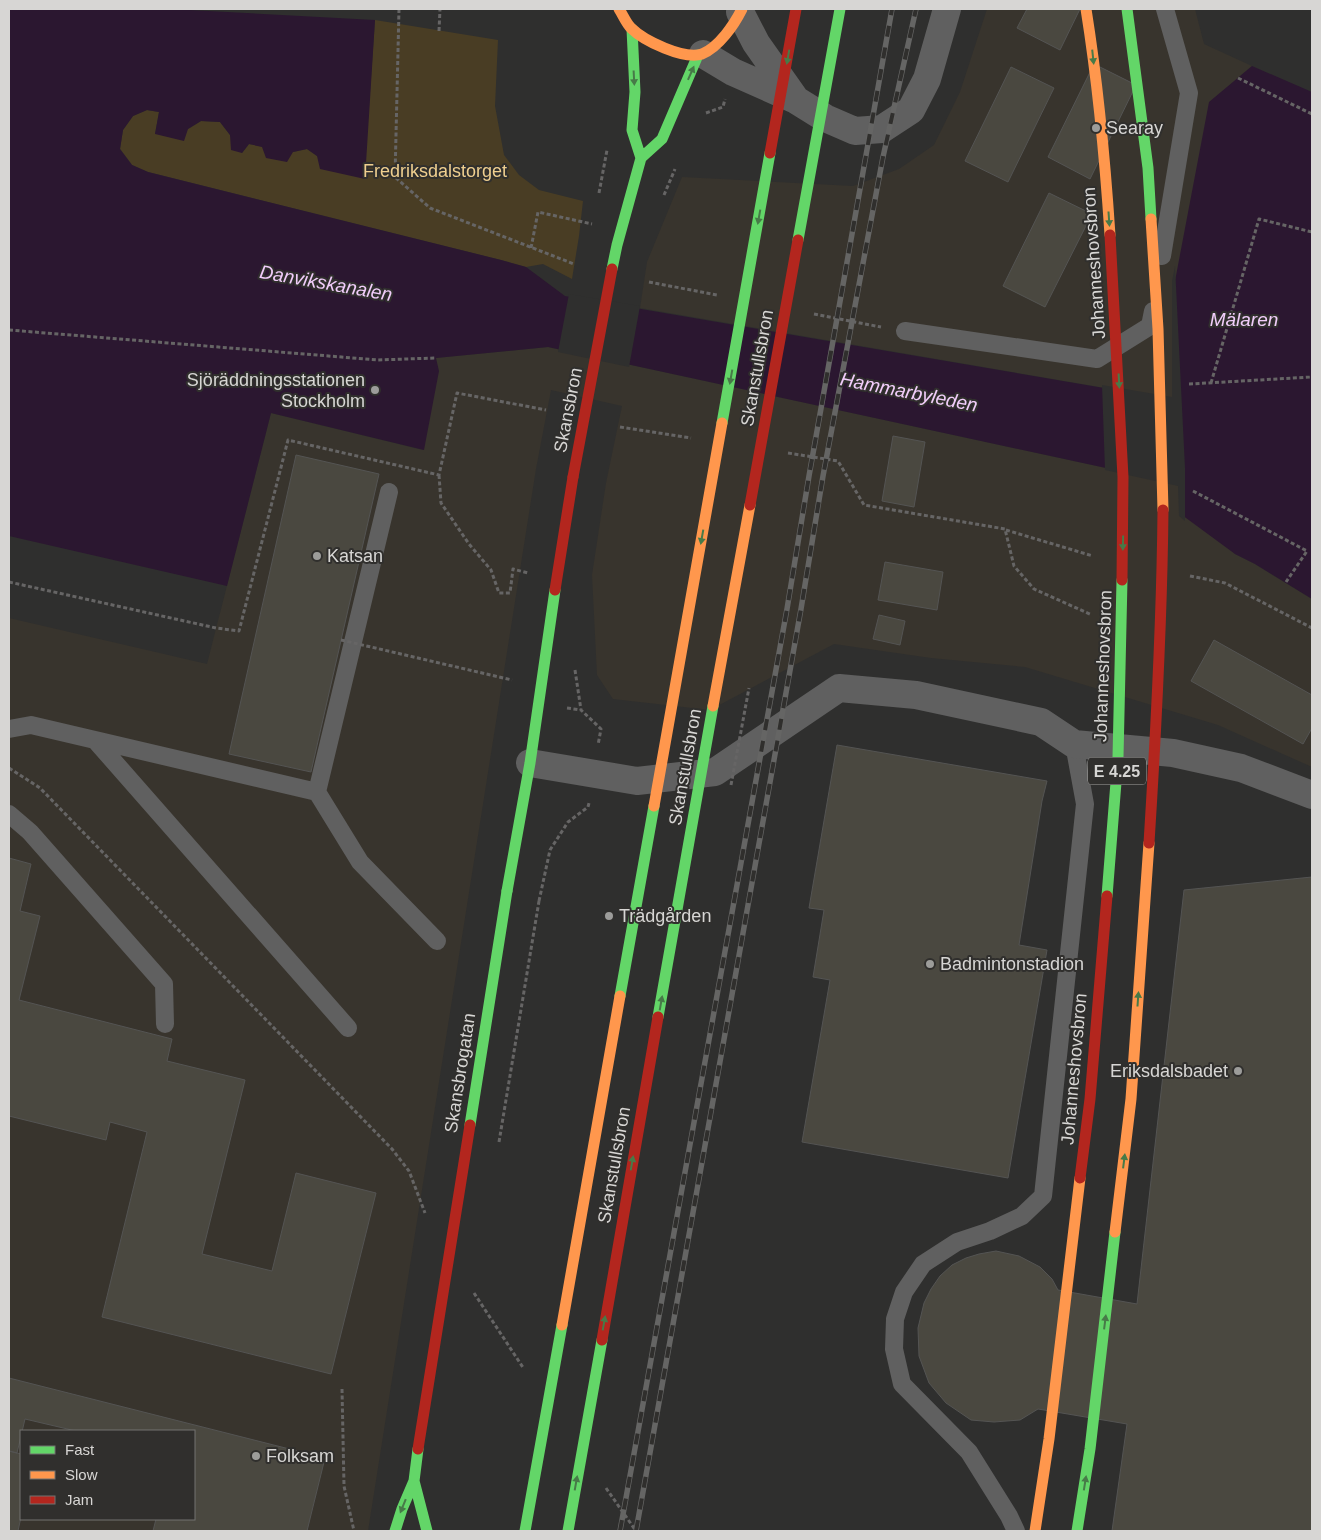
<svg xmlns="http://www.w3.org/2000/svg" width="1321" height="1540" viewBox="0 0 1321 1540" font-family="Arial,sans-serif">
	<style>
		.built { fill: #38342d; fill-rule: evenodd }
		.green { fill: #493d24 }
		.water { fill: #2b1730 }
		.pier { fill: #2f2f2e }
		.building { fill: #4a4840; stroke: #545453 }
		.lines { fill: none; stroke-linecap: round; stroke-linejoin: round }
		.path { stroke: #666565; stroke-width: 3; stroke-dasharray: 4 2.5; stroke-linecap: butt }
		.lane { stroke: #606060; stroke-width: 18 }
		.street { stroke: #606060; stroke-width: 28 }
		.fast { stroke: #63d668; stroke-width: 11 }
		.slow { stroke: #ff974d; stroke-width: 11 }
		.jam { stroke: #b3261e; stroke-width: 11 }
		.rail-casing { stroke: #656564; stroke-width: 5.5 }
		.rail { stroke: #302f2d; stroke-width: 4; stroke-dasharray: 11; stroke-linecap: butt }
		.path-bridge { stroke: #666565; stroke-width: 3; stroke-dasharray: 4 2.5; stroke-linecap: butt }
		.fast-bridge { stroke: #63d668; stroke-width: 11 }
		.slow-bridge { stroke: #ff974d; stroke-width: 11 }
		.jam-bridge { stroke: #b3261e; stroke-width: 11 }
		.oneway { fill: #477a48 }
		.poi-dot { fill: #9c9c9a; stroke: #302f2d; stroke-width: 2 }
		.labels { text-anchor: middle; dominant-baseline: central; stroke-width: 4; stroke-linejoin: round; paint-order: stroke }
		.shield { fill: #302f2d; stroke: #a5a4a2; stroke-width: 1 }
		.shield-label { font-size: 16px; font-weight: bold; fill: #d7d6d4 }
		.poi-label { font-size: 18px; fill: #d7d6d4; stroke: #302f2d; text-anchor: start }
		.park-label { font-size: 18px; fill: #efcf8f; stroke: #302f2d }
		.street-label { font-size: 18px; fill: #d7d6d4; stroke: #302f2d }
		.water-label { font-size: 19px; font-style: italic; fill: #f1cdfa; stroke: #302f2d }
	</style>
	<rect width="100%" height="100%" fill="#2f2f2e"/>
	<path class="built" d="M 987,9 L 1195,9 L 1204,44 L 1252,66 L 1238,78 L 1175,400 L 640,308 L 647,262 L 682,177 L 853,186 L 899,169 L 934,145 L 960,92 Z
		M 548,347 L 1180,484 L 1235,554 L 1255,564 L 1312,599 L 1312,767 L 1218,725 L 1025,667 L 931,658 L 834,644 L 710,710 L 613,699 L 597,675 L 592,575 L 606,483 L 622,406 L 551,390 L 536,469 L 368,1531 L 9,1531 L 9,618 L 207,664 L 271,413 L 423,450 L 435,358 ZM 21,1431 L 194,1431 L 194,1519 L 21,1519 Z"/>
	<path class="green" d="M 375,20 L 498,40 L 495,106 L 504,155 L 519,175 L 539,190 L 583,201 L 579,236 L 572,279 L 543,264 L 526,267 L 501,260 L 148,172 L 132,165 L 120,149 L 123,130 L 133,116 L 147,110 L 159,112 L 155,134 L 188,129 L 201,121 L 220,122 L 230,135 L 242,153 L 249,144 L 293,152 L 307,149 L 317,156 L 364,178 Z"/>
	<path class="water" d="M 9,9 L 170,9 L 375,20 L 365,179 L 320,169 L 317,156 L 307,149 L 293,152 L 287,162 L 266,158 L 262,147 L 249,144 L 242,153 L 231,150 L 230,135 L 220,122 L 201,121 L 188,129 L 184,141 L 155,134 L 159,112 L 147,110 L 133,116 L 123,130 L 120,149 L 132,165 L 148,172 L 501,260 L 526,267 L 565,296 L 1174,400 L 1175,281 L 1209,102 L 1252,66 L 1312,92 L 1312,599 L 1255,564 L 1235,554 L 1182,515 L 1180,484 L 548,347 L 436,358 L 439,371 L 424,450 L 271,413 L 227,586 L 9,536 Z"/>
	<path class="pier" d="M 1175,266 L 1185,468 L 1185,521 L 1179,516 L 1178,486 L 1105,470 L 1102,385 L 1172,397 L 1172,281 Z
		M 569,294 L 640,306 L 629,367 L 558,352 Z"/>
	<path class="building" d="M 1027,9 L 1080,9 L 1060,50 L 1017,28 Z
		M 1094,64 L 1136,85 L 1090,179 L 1048,157 Z
		M 1011,67 L 1054,88 L 1008,182 L 965,161 Z
		M 1049,193 L 1092,214 L 1045,307 L 1003,286 Z
		M 893,436 L 925,442 L 914,507 L 882,501 Z
		M 296,455 L 379,474 L 311,772 L 229,754 Z
		M 885,562 L 943,572 L 937,610 L 878,600 Z
		M 879,615 L 905,621 L 900,645 L 873,639 Z
		M 1214,640 L 1312,695 L 1312,728 L 1303,744 L 1191,681 Z
		M 837,745 L 1047,781 L 1042,801 L 1019,945 L 1047,950 L 1008,1178 L 802,1142 L 830,980 L 813,977 L 824,910 L 809,908 Z
		M 9,858 L 31,864 L 20,911 L 40,916 L 19,1000 L 172,1039 L 167,1061 L 245,1080 L 202,1254 L 272,1271 L 296,1173 L 376,1193 L 331,1374 L 102,1317 L 147,1132 L 110,1122 L 106,1140 L 9,1116 Z
		M 1312,877 L 1312,1531 L 1112,1531 L 1127,1424 L 1038,1409 L 1020,1420 L 994,1422 L 971,1420 L 946,1403 L 929,1383 L 919,1356 L 918,1328 L 924,1303 L 931,1289 L 940,1276 L 952,1265 L 966,1258 L 979,1254 L 996,1251 L 1019,1256 L 1040,1267 L 1052,1279 L 1058,1290 L 1137,1304 L 1184,890 Z
		M 9,1378 L 325,1458 L 307,1531 L 308,1531 L 153,1531 L 156,1519 L 194,1519 L 194,1431 L 76,1431 L 25,1419 L 17,1453 L 9,1451 Z
		M 9,1451 L 21,1454 L 21,1517 L 18,1531 L 9,1531 Z"/>
	<g class="lines">
		<path class="path" d="M 399,9 L 395,177 L 430,208 L 574,264
			M 439,31 L 440,9
			M 1238,78 L 1312,114
			M 706,113 L 723,107 L 725,99
			M 599,193 L 607,150
			M 664,195 L 675,169
			M 531,248 L 538,212 L 592,224
			M 649,282 L 717,295
			M 814,314 L 881,327
			M 9,330 L 378,360 L 435,358
			M 1211,383 L 1259,219 L 1312,232
			M 1189,384 L 1312,377
			M 620,427 L 691,438
			M 788,453 L 838,461 L 864,505 L 1005,529 L 1014,566 L 1034,589 L 1092,615
			M 439,475 L 441,503 L 469,544 L 491,570 L 499,593 L 510,593 L 513,569 L 528,573
			M 1193,491 L 1307,551 L 1286,582
			M 1006,530 L 1093,556
			M 1190,576 L 1225,583 L 1312,628
			M 9,582 L 216,628 L 239,631 L 288,440 L 439,475 L 457,393 L 546,410
			M 575,670 L 581,710 L 601,729 L 598,745
			M 567,708 L 581,710
			M 9,768 L 40,788 L 392,1149 L 409,1171 L 425,1213
			M 539,901 L 550,850 L 568,822 L 588,807 L 589,803
			M 474,1293 L 524,1369
			M 342,1389 L 344,1486 L 354,1531
			M 606,1488 L 636,1531"/>
		<path class="lane" d="M 1162,256 L 1189,93 L 1165,9
			M 905,331 L 1097,359 L 1150,326 L 1153,311
			M 9,729 L 31,725 L 317,792 L 389,492
			M 95,740 L 348,1028
			M 317,792 L 360,862 L 437,941
			M 9,814 L 30,832 L 164,984 L 165,1024
			M 1016,1531 L 1009,1516 L 969,1452 L 902,1384 L 894,1349 L 895,1319 L 904,1292 L 923,1264 L 957,1242 L 990,1231 L 1022,1216 L 1043,1196 L 1085,804 L 1074,744"/>
		<path class="street" d="M 740,12 L 756,43 L 794,97
			M 703,54 L 733,72 L 796,100 L 825,118 L 855,131 L 882,129 L 911,110 L 927,79 L 947,9
			M 530,763 L 637,781 L 715,772 L 839,688 L 916,695 L 1041,722 L 1074,744 L 1173,753 L 1241,768 L 1312,795"/>
		<path class="fast" d="M 641,158 L 662,139 L 698,55
			M 612,269 L 617,245 L 641,158 L 632,130 L 635,92 L 632,29
			M 507,891 L 530,763 L 555,590
			M 414,1481 L 427,1531
			M 395,1531 L 402,1509 L 414,1481 L 418,1449"/>
		<path class="slow" d="M 619,9 C 623,15 626,23 631,28 C 644,41 684,60 702,54 C 719,47 734,25 742,9"/>
		<path class="jam" d="M 555,590 L 573,477"/>
		<defs>
			<path id="rail" d="M 620,1531 L 787,609 L 809,476 L 892,9
				M 636,1531 L 801,609 L 823,476 L 883,157 L 916,9"/>
		</defs>
		<use href="#rail" class="rail-casing"/>
		<use href="#rail" class="rail"/>
		<path class="path-bridge" d="M 341,640 L 512,680
			M 731,785 L 749,688
			M 499,1142 L 539,901"/>
		<path class="fast-bridge" d="M 1127,9 L 1148,168 L 1151,219
			M 798,240 L 840,9
			M 722,423 L 770,153
			M 1107,896 L 1118,757 L 1122,580
			M 620,996 L 654,806
			M 658,1017 L 713,706
			M 470,1125 L 507,891
			M 525,1531 L 562,1325
			M 568,1531 L 602,1340
			M 1077,1531 L 1090,1449 L 1115,1232"/>
		<path class="slow-bridge" d="M 1086,9 C 1098,84 1105,159 1110,235
			M 1151,219 L 1158,329 L 1163,510
			M 713,706 L 750,505
			M 654,806 L 722,423
			M 1115,1232 L 1131,1099 L 1149,843
			M 562,1325 L 620,996
			M 1035,1531 L 1049,1439 L 1080,1178"/>
		<path class="jam-bridge" d="M 770,153 L 796,9
			M 1110,235 L 1123,477 L 1122,580
			M 573,477 L 612,269
			M 750,505 L 798,240
			M 1149,843 C 1156,732 1162,621 1163,510
			M 1080,1178 L 1090,1099 L 1107,896
			M 602,1340 L 658,1017
			M 418,1449 L 470,1125"/>
	</g>
	<defs><path id="oneway-solid" d="M-6-.8H1V-3.2L6.5 0L1 3.2V.8H-6Z" transform="scale(1.25)"/></defs>
	<g class="oneway">
		<use href="#oneway-solid" transform="translate(788 57) rotate(100)"/>
		<use href="#oneway-solid" transform="translate(1093 57) rotate(84)"/>
		<use href="#oneway-solid" transform="translate(691 73) rotate(-66)"/>
		<use href="#oneway-solid" transform="translate(634 78) rotate(87)"/>
		<use href="#oneway-solid" transform="translate(759 217) rotate(100)"/>
		<use href="#oneway-solid" transform="translate(1109 219) rotate(86)"/>
		<use href="#oneway-solid" transform="translate(731 377) rotate(100)"/>
		<use href="#oneway-solid" transform="translate(1119 381) rotate(87)"/>
		<use href="#oneway-solid" transform="translate(702 537) rotate(100)"/>
		<use href="#oneway-solid" transform="translate(1123 543) rotate(91)"/>
		<use href="#oneway-solid" transform="translate(1138 999) rotate(-86)"/>
		<use href="#oneway-solid" transform="translate(661 1003) rotate(-80)"/>
		<use href="#oneway-solid" transform="translate(1124 1161) rotate(-83)"/>
		<use href="#oneway-solid" transform="translate(632 1163) rotate(-80)"/>
		<use href="#oneway-solid" transform="translate(1105 1322) rotate(-83)"/>
		<use href="#oneway-solid" transform="translate(604 1323) rotate(-80)"/>
		<use href="#oneway-solid" transform="translate(576 1483) rotate(-80)"/>
		<use href="#oneway-solid" transform="translate(1085 1483) rotate(-81)"/>
		<use href="#oneway-solid" transform="translate(403 1506) rotate(112)"/>
	</g>
	<g class="poi-dot">
		<circle cx="1096" cy="128" r="5"/>
		<circle cx="375" cy="390" r="5"/>
		<circle cx="317" cy="556" r="5"/>
		<circle cx="609" cy="916" r="5"/>
		<circle cx="930" cy="964" r="5"/>
		<circle cx="1238" cy="1071" r="5"/>
		<circle cx="256" cy="1456" r="5"/>
	</g>
	<g class="labels">
		<rect class="shield" x="1088" y="757.5" width="58" height="27" rx="4"/>
		<g class="shield-label">
			<text x="1117" y="771">E 4.25</text>
		</g>
		<g class="poi-label">
			<text x="1106" y="128">Searay</text>
			<text x="365" y="380" text-anchor="end">Sjöräddningsstationen<tspan x="365" dy="21">Stockholm</tspan></text>
			<text x="327" y="556">Katsan</text>
			<text x="619" y="916">Trädgården</text>
			<text x="940" y="964">Badmintonstadion</text>
			<text x="1228" y="1071" text-anchor="end">Eriksdalsbadet</text>
			<text x="266" y="1456">Folksam</text>
		</g>
		<g class="park-label">
			<text x="435" y="171">Fredriksdalstorget</text>
		</g>
		<g class="street-label">
			<text transform="translate(1094 263) rotate(-94)">Johanneshovsbron</text>
			<text transform="translate(757 368) rotate(-80)">Skanstullsbron</text>
			<text transform="translate(568 410) rotate(-79)">Skansbron</text>
			<text transform="translate(1103 666) rotate(-88)">Johanneshovsbron</text>
			<text transform="translate(685 767) rotate(-80)">Skanstullsbron</text>
			<text transform="translate(1074 1069) rotate(-85)">Johanneshovsbron</text>
			<text transform="translate(460 1073) rotate(-81)">Skansbrogatan</text>
			<text transform="translate(614 1165) rotate(-80)">Skanstullsbron</text>
		</g>
		<g class="water-label">
			<text transform="translate(326 283) rotate(10)">Danvikskanalen</text>
			<text x="1244" y="319">Mälaren</text>
			<text transform="translate(909 392) rotate(11)">Hammarbyleden</text>
		</g>
	</g>
	<rect width="1321" height="1540" fill="none" stroke="#d7d6d4" stroke-width="20"/>
	<rect x="20" y="1430" width="175" height="90" fill="#302f2d" stroke="#737270"/>
	<rect x="30" y="1446" width="25" height="8" fill="#63d668" stroke="#737270"/>
	<text x="65" y="1455" font-size="15" fill="#d7d6d4">Fast</text>
	<rect x="30" y="1471" width="25" height="8" fill="#ff974d" stroke="#737270"/>
	<text x="65" y="1480" font-size="15" fill="#d7d6d4">Slow</text>
	<rect x="30" y="1496" width="25" height="8" fill="#b3261e" stroke="#737270"/>
	<text x="65" y="1505" font-size="15" fill="#d7d6d4">Jam</text>
</svg>
